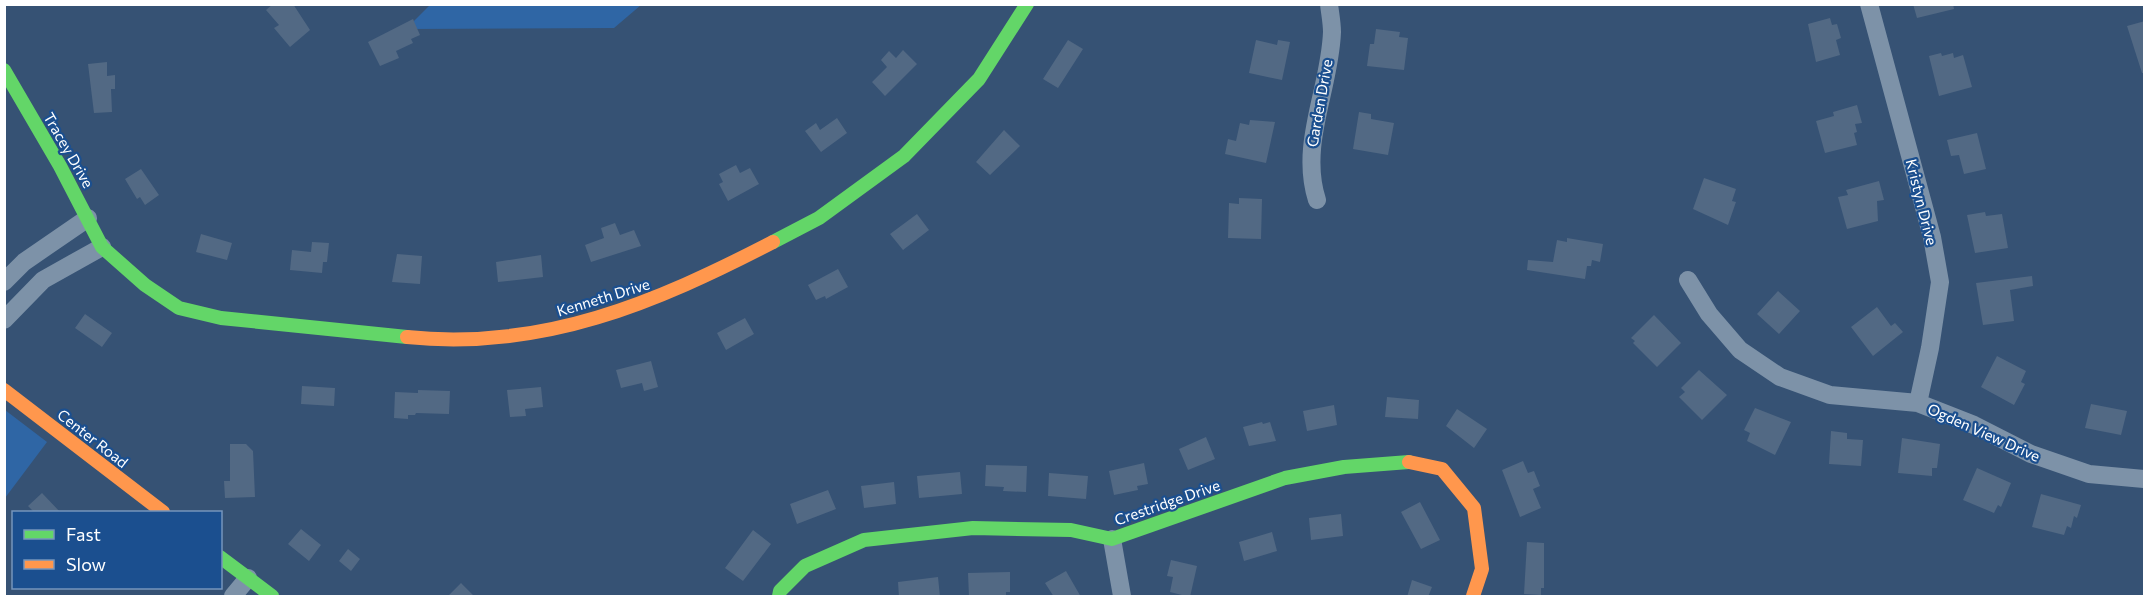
<svg xmlns="http://www.w3.org/2000/svg" width="2149" height="601" viewBox="0 0 2149 601" font-family="Commissioner,sans-serif">
	<style>
		.green { fill: #2f66a5 }
		.building { fill: #526984 }
		.lines { fill: none; stroke-linecap: round; stroke-linejoin: round }
		.street { stroke: #7d92a8; stroke-width: 18 }
		.fast { stroke: #63d668; stroke-width: 14 }
		.slow { stroke: #ff974d; stroke-width: 14 }
		.labels { text-anchor: middle; dominant-baseline: central; stroke-width: 4.5; stroke-linejoin: round; paint-order: stroke }
		.street-label { font-size: 15px; fill: #fff; stroke: #1b4f8f }
	</style>
	<rect width="100%" height="100%" fill="#365274"/>
	<path class="green" d="M 430,5 L 641,5 L 614,28 L 406,29 Z
		M 5,410 L 47,442 L 5,498 L 4,498 Z"/>
	<path class="building" d="M 273,4 L 293,4 L 310,30 L 290,47 L 274,28 L 279,25 L 266,10 Z
		M 1913,4 L 1953,4 L 1954,9 L 1917,18 Z
		M 1830,18 L 1832,25 L 1837,24 L 1841,38 L 1836,40 L 1840,55 L 1816,62 L 1808,24 Z
		M 413,19 L 420,35 L 411,39 L 413,43 L 396,51 L 399,58 L 380,66 L 368,42 Z
		M 2145,21 L 2145,73 L 2142,73 L 2127,26 Z
		M 1376,29 L 1400,32 L 1399,37 L 1408,38 L 1404,70 L 1367,66 L 1370,44 L 1374,44 Z
		M 1068,40 L 1083,49 L 1058,88 L 1043,79 Z
		M 1256,40 L 1277,45 L 1278,40 L 1290,42 L 1282,80 L 1249,73 Z
		M 903,50 L 917,64 L 885,96 L 872,82 L 887,67 L 881,60 L 889,51 L 896,58 Z
		M 1941,53 L 1942,56 L 1953,53 L 1954,58 L 1963,55 L 1972,87 L 1939,96 L 1929,56 Z
		M 107,62 L 107,76 L 115,75 L 115,89 L 111,89 L 112,112 L 94,113 L 88,64 Z
		M 1857,105 L 1862,123 L 1855,124 L 1857,132 L 1854,133 L 1857,145 L 1825,153 L 1816,121 L 1834,116 L 1833,112 Z
		M 1359,112 L 1371,114 L 1371,119 L 1394,123 L 1388,155 L 1353,149 Z
		M 837,118 L 847,133 L 821,152 L 805,131 L 816,123 L 820,130 Z
		M 1250,120 L 1275,122 L 1266,163 L 1225,154 L 1228,139 L 1236,141 L 1240,123 L 1249,125 Z
		M 1004,130 L 1020,146 L 990,175 L 976,162 Z
		M 1977,133 L 1986,169 L 1964,174 L 1959,155 L 1951,156 L 1947,140 Z
		M 736,165 L 740,173 L 750,168 L 759,184 L 728,201 L 719,184 L 723,182 L 719,174 Z
		M 141,169 L 159,195 L 145,205 L 140,197 L 137,199 L 125,179 Z
		M 1704,178 L 1736,189 L 1732,201 L 1736,202 L 1728,225 L 1693,209 Z
		M 1879,181 L 1884,200 L 1877,201 L 1878,221 L 1847,229 L 1838,197 L 1848,195 L 1846,190 Z
		M 1239,198 L 1262,199 L 1261,239 L 1228,238 L 1229,203 L 1239,204 Z
		M 1985,212 L 1986,216 L 2002,214 L 2008,248 L 1975,253 L 1967,215 Z
		M 917,214 L 929,230 L 903,250 L 890,234 Z
		M 615,223 L 620,235 L 634,230 L 641,246 L 591,262 L 585,245 L 604,238 L 601,228 Z
		M 201,234 L 232,243 L 227,260 L 196,252 Z
		M 1567,238 L 1603,244 L 1600,262 L 1592,260 L 1591,266 L 1587,266 L 1585,279 L 1527,270 L 1528,260 L 1553,262 L 1557,240 L 1567,242 Z
		M 312,242 L 329,243 L 327,262 L 323,262 L 322,273 L 290,270 L 292,250 L 311,252 Z
		M 397,254 L 422,256 L 420,284 L 392,282 Z
		M 541,255 L 543,277 L 498,282 L 496,262 Z
		M 838,269 L 848,287 L 826,299 L 825,296 L 816,300 L 808,285 Z
		M 2032,276 L 2033,286 L 2010,290 L 2014,321 L 1983,325 L 1976,283 Z
		M 1778,291 L 1800,311 L 1779,334 L 1757,314 Z
		M 1877,307 L 1891,326 L 1895,323 L 1903,332 L 1873,356 L 1851,327 Z
		M 85,314 L 112,333 L 102,347 L 75,328 Z
		M 1654,315 L 1681,343 L 1657,367 L 1633,343 L 1635,341 L 1631,338 Z
		M 745,318 L 754,334 L 726,350 L 717,333 Z
		M 1997,356 L 2026,371 L 2021,382 L 2025,384 L 2014,405 L 1981,387 Z
		M 651,361 L 658,387 L 644,391 L 642,383 L 621,388 L 616,370 Z
		M 1699,370 L 1727,395 L 1702,420 L 1679,397 L 1685,392 L 1681,388 Z
		M 302,386 L 335,388 L 334,406 L 301,404 Z
		M 541,387 L 543,407 L 525,409 L 526,416 L 510,417 L 507,390 Z
		M 418,390 L 450,391 L 449,414 L 416,413 L 415,415 L 408,415 L 408,419 L 394,418 L 395,392 L 418,393 Z
		M 1387,397 L 1419,400 L 1418,419 L 1385,417 Z
		M 2091,404 L 2127,411 L 2121,435 L 2085,428 Z
		M 1334,405 L 1337,425 L 1307,431 L 1303,411 Z
		M 1755,408 L 1791,422 L 1775,455 L 1747,441 L 1750,433 L 1744,430 Z
		M 1457,409 L 1487,429 L 1474,448 L 1446,426 Z
		M 1262,422 L 1263,424 L 1270,422 L 1276,441 L 1249,446 L 1243,427 Z
		M 1831,431 L 1847,433 L 1847,439 L 1863,440 L 1861,466 L 1829,464 Z
		M 1206,437 L 1215,459 L 1188,470 L 1179,449 Z
		M 1902,438 L 1940,444 L 1937,468 L 1932,468 L 1932,476 L 1898,473 Z
		M 230,444 L 246,444 L 253,451 L 255,497 L 225,498 L 224,481 L 230,481 Z
		M 1523,461 L 1528,473 L 1534,471 L 1540,486 L 1533,489 L 1541,508 L 1520,517 L 1502,470 Z
		M 1144,463 L 1148,484 L 1137,486 L 1138,490 L 1114,495 L 1109,471 Z
		M 986,465 L 1027,466 L 1026,492 L 1003,491 L 1004,487 L 985,486 Z
		M 1977,468 L 2011,483 L 2001,507 L 1998,505 L 1994,513 L 1963,500 Z
		M 960,472 L 962,494 L 919,498 L 917,476 Z
		M 1049,473 L 1088,476 L 1086,499 L 1048,496 Z
		M 894,482 L 896,504 L 864,508 L 861,486 Z
		M 828,490 L 836,509 L 797,524 L 790,504 Z
		M 42,493 L 61,513 L 35,513 L 28,506 Z
		M 2041,494 L 2081,505 L 2077,518 L 2074,516 L 2071,528 L 2067,526 L 2064,535 L 2032,527 Z
		M 1420,502 L 1440,540 L 1421,549 L 1401,512 Z
		M 1341,514 L 1343,536 L 1311,540 L 1309,518 Z
		M 301,529 L 321,545 L 309,561 L 288,544 Z
		M 753,530 L 771,544 L 743,581 L 725,568 Z
		M 1272,532 L 1277,551 L 1244,561 L 1239,542 Z
		M 1527,542 L 1544,543 L 1544,588 L 1541,588 L 1541,595 L 1524,594 Z
		M 348,549 L 360,559 L 351,571 L 339,561 Z
		M 1171,560 L 1197,566 L 1190,597 L 1170,592 L 1173,577 L 1167,576 Z
		M 1066,571 L 1081,597 L 1054,597 L 1045,583 Z
		M 1010,572 L 1010,592 L 1006,592 L 1006,597 L 969,597 L 968,573 Z
		M 938,577 L 940,597 L 899,597 L 898,582 Z
		M 1412,580 L 1432,587 L 1428,597 L 1407,597 Z
		M 461,583 L 475,597 L 447,597 Z"/>
	<g class="lines">
		<path class="street" d="M 1869,4 L 1932,237 L 1940,282 L 1930,348 L 1918,403
			M 1317,200 C 1299,144 1330,89 1332,32 C 1332,23 1330,13 1329,4
			M 1688,280 L 1709,314 L 1740,350 L 1780,377 L 1830,395 L 1918,403 L 1974,425 L 2031,454 L 2089,474 L 2144,479
			M 4,282 L 24,262 L 88,218
			M 4,320 L 43,280 L 102,247
			M 1112,539 L 1122,596
			M 233,596 L 248,578"/>
		<path class="fast" d="M 4,70 L 60,166 L 102,247 L 145,285 L 179,308 L 221,318 L 407,337
			M 773,242 L 819,218 L 904,156 L 979,79 L 1027,4
			M 220,557 L 272,596
			M 779,596 L 780,591 L 805,566 L 864,540 L 973,528 L 1071,530 L 1112,539 L 1285,478 L 1344,467 L 1409,462"/>
		<path class="slow" d="M 407,337 C 543,351 655,303 773,242
			M 4,390 L 163,512
			M 1409,462 L 1442,469 L 1474,508 L 1482,569 L 1473,596"/>
	</g>
	<g class="labels">
		<g class="street-label">
			<text transform="translate(1319 103) rotate(-80)">Garden Drive</text>
			<text transform="translate(69 150) rotate(60)">Tracey Drive</text>
			<text transform="translate(1922 202) rotate(76)">Kristyn Drive</text>
			<text transform="translate(603 297) rotate(-17)">Kenneth Drive</text>
			<text transform="translate(1984 432) rotate(24)">Ogden View Drive</text>
			<text transform="translate(93 438) rotate(38)">Center Road</text>
			<text transform="translate(1167 502) rotate(-19)">Crestridge Drive</text>
		</g>
	</g>
	<rect width="2149" height="601" fill="none" stroke="#ffffff" stroke-width="12"/>
	<rect x="12" y="511" width="210" height="78" fill="#1b4f8f" stroke="#7695bc" stroke-width="1.5"/>
	<rect x="24" y="530" width="30" height="9" fill="#63d668" stroke="#7695bc" stroke-width="1.5"/>
	<text x="66" y="541" font-size="18" fill="#ffffff">Fast</text>
	<rect x="24" y="560" width="30" height="9" fill="#ff974d" stroke="#7695bc" stroke-width="1.5"/>
	<text x="66" y="571" font-size="18" fill="#ffffff">Slow</text>
</svg>
